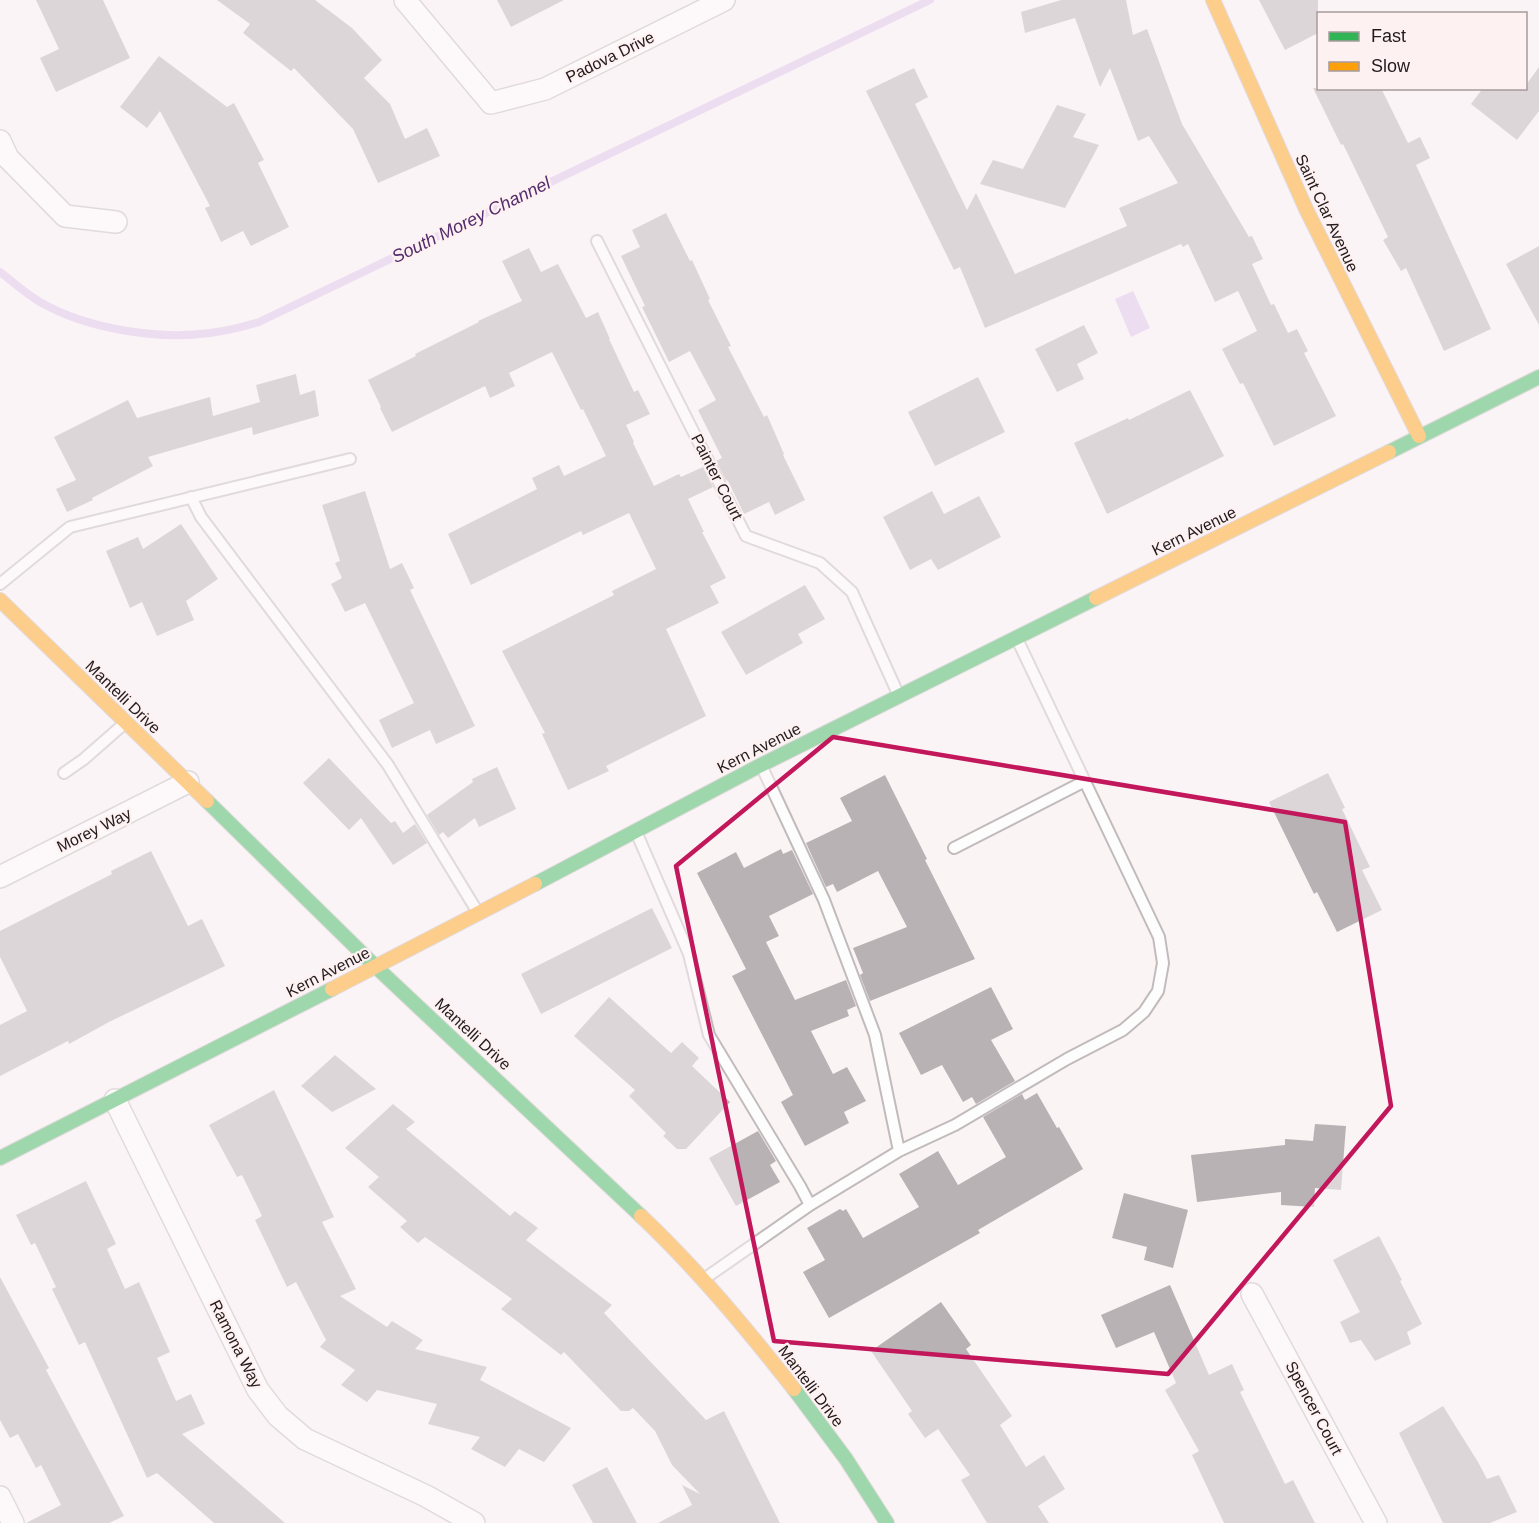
<svg xmlns="http://www.w3.org/2000/svg" width="1539" height="1523" viewBox="0 0 1539 1523" font-family="Arial,sans-serif">
	<style>
		.water { fill: #d9c3e9 }
		.lines { fill: none; stroke-linecap: round; stroke-linejoin: round }
		.stream { stroke: #d9c3e9; stroke-width: 8 }
		.building { fill: #b8b2b4 }
		.lane-casing { stroke: #c2bbbc; stroke-width: 14 }
		.street-casing { stroke: #c2bbbc; stroke-width: 24 }
		.fast-casing { stroke: #c2bbbc; stroke-width: 16 }
		.slow-casing { stroke: #c2bbbc; stroke-width: 16 }
		.lane { stroke: #fefdfe; stroke-width: 10 }
		.street { stroke: #fefdfe; stroke-width: 21 }
		.fast { stroke: #30b455; stroke-width: 14 }
		.slow { stroke: #ff9f0a; stroke-width: 14 }
		.marked { fill: none; stroke: #c2185b; stroke-width: 4.5; stroke-linejoin: round }
		.labels { text-anchor: middle; dominant-baseline: central; stroke-width: 4.5; stroke-linejoin: round; paint-order: stroke }
		.street-label { font-size: 16px; fill: #221a1b; stroke: #fef1f2 }
		.water-label { font-size: 18px; font-style: italic; fill: #522d6d; stroke: #fef1f2 }
	</style>
	<rect width="100%" height="100%" fill="#fbf4f5"/>
	<path class="water" d="M 1133,291 L 1150,328 L 1131,337 L 1115,299 Z"/>
	<g class="lines">
		<path class="stream" d="M 0,272 C 13,282 26,294 40,302 C 87,329 157,340 210,333 C 226,331 243,327 259,322 L 930,0"/>
	</g>
	<path class="building" d="M 36,0 L 103,0 L 130,58 L 56,92 L 40,58 L 59,49 Z
		M 217,0 L 315,0 L 352,28 L 382,60 L 364,78 L 390,104 L 405,139 L 427,128 L 440,156 L 378,183 L 353,129 L 294,68 L 291,71 L 243,33 L 250,24 Z
		M 497,0 L 564,0 L 511,27 Z
		M 1061,0 L 1126,0 L 1133,35 L 1147,29 L 1182,124 L 1249,237 L 1252,236 L 1263,259 L 1252,264 L 1271,305 L 1274,304 L 1288,333 L 1297,329 L 1308,351 L 1304,353 L 1336,416 L 1274,446 L 1243,383 L 1240,384 L 1222,349 L 1257,331 L 1238,291 L 1215,302 L 1188,244 L 1183,247 L 1181,244 L 985,328 L 960,267 L 954,270 L 866,91 L 914,68 L 928,97 L 915,104 L 967,210 L 976,193 L 1015,274 L 1127,226 L 1119,208 L 1178,183 L 1149,136 L 1138,141 L 1110,68 L 1100,87 L 1075,18 L 1025,33 L 1021,12 Z
		M 1259,0 L 1318,0 L 1318,33 L 1285,50 Z
		M 159,56 L 227,107 L 234,103 L 264,160 L 258,163 L 289,227 L 251,246 L 243,231 L 221,242 L 205,208 L 210,206 L 160,111 L 147,128 L 120,107 Z
		M 1539,67 L 1539,111 L 1517,140 L 1471,104 L 1483,88 L 1526,88 L 1526,85 Z
		M 1313,88 L 1381,88 L 1408,143 L 1420,137 L 1430,158 L 1416,165 L 1491,329 L 1444,351 L 1406,268 L 1401,271 L 1383,240 L 1388,237 L 1343,144 L 1341,145 Z
		M 1057,105 L 1086,114 L 1073,137 L 1099,145 L 1065,208 L 980,184 L 993,160 L 1023,169 Z
		M 666,213 L 690,261 L 692,260 L 710,299 L 708,300 L 731,346 L 728,347 L 764,417 L 767,415 L 784,454 L 783,455 L 805,500 L 775,515 L 769,502 L 744,514 L 728,481 L 726,480 L 716,461 L 722,458 L 698,410 L 716,400 L 690,351 L 669,362 L 642,307 L 645,306 L 621,256 L 640,247 L 632,230 Z
		M 1539,246 L 1539,325 L 1506,264 Z
		M 529,248 L 541,272 L 558,264 L 586,318 L 598,312 L 610,339 L 609,339 L 634,392 L 638,390 L 650,414 L 626,425 L 634,442 L 633,443 L 654,486 L 679,474 L 681,477 L 703,467 L 713,487 L 688,499 L 704,532 L 702,532 L 726,578 L 710,586 L 719,603 L 666,629 L 706,716 L 606,766 L 609,771 L 568,790 L 542,734 L 545,733 L 502,651 L 614,595 L 612,591 L 656,569 L 629,513 L 583,535 L 581,531 L 471,585 L 448,534 L 537,489 L 532,478 L 559,465 L 564,476 L 606,456 L 583,409 L 581,410 L 552,352 L 509,373 L 515,386 L 490,398 L 485,386 L 392,432 L 380,408 L 381,407 L 368,380 L 416,356 L 415,354 L 479,322 L 478,321 L 522,301 L 502,261 Z
		M 1084,325 L 1098,353 L 1077,364 L 1084,379 L 1057,392 L 1035,349 Z
		M 296,374 L 300,395 L 315,390 L 319,416 L 253,435 L 252,427 L 148,457 L 153,466 L 92,498 L 93,500 L 67,512 L 56,489 L 76,480 L 54,437 L 128,400 L 137,418 L 210,397 L 213,416 L 260,402 L 256,385 Z
		M 978,377 L 1005,432 L 935,466 L 908,412 Z
		M 1190,390 L 1224,456 L 1107,514 L 1074,443 L 1128,418 L 1129,420 Z
		M 365,491 L 390,569 L 402,563 L 414,588 L 410,590 L 475,726 L 436,744 L 430,730 L 392,748 L 379,720 L 414,703 L 365,603 L 345,612 L 331,584 L 342,578 L 335,563 L 340,561 L 322,505 Z
		M 932,491 L 944,514 L 979,496 L 1001,537 L 938,570 L 931,559 L 910,570 L 883,517 Z
		M 181,524 L 218,579 L 186,601 L 194,620 L 157,636 L 142,602 L 130,608 L 106,551 L 138,537 L 143,549 Z
		M 805,585 L 825,619 L 798,634 L 803,643 L 746,675 L 721,632 Z
		M 329,758 L 391,823 L 395,821 L 403,833 L 415,824 L 427,843 L 393,865 L 361,818 L 349,830 L 303,783 Z
		M 497,767 L 516,809 L 479,827 L 475,818 L 448,838 L 443,832 L 439,835 L 427,815 L 473,782 L 472,779 Z
		M 1328,773 L 1345,808 L 1342,809 L 1370,867 L 1362,870 L 1382,910 L 1337,932 L 1317,892 L 1314,894 L 1269,802 Z
		M 885,775 L 927,859 L 925,860 L 975,959 L 870,1001 L 860,975 L 863,973 L 853,948 L 907,927 L 878,871 L 837,892 L 833,884 L 826,887 L 806,843 L 852,821 L 840,798 Z
		M 781,849 L 783,854 L 792,850 L 813,894 L 769,916 L 779,936 L 766,942 L 795,1000 L 846,980 L 856,1006 L 847,1010 L 849,1016 L 811,1031 L 833,1074 L 847,1067 L 866,1101 L 844,1112 L 849,1123 L 805,1146 L 781,1102 L 793,1095 L 732,976 L 746,969 L 697,873 L 736,852 L 744,868 Z
		M 151,851 L 188,926 L 202,919 L 225,966 L 109,1022 L 69,1044 L 68,1041 L 0,1076 L 0,1025 L 27,1011 L 0,957 L 0,931 L 112,874 L 111,871 Z
		M 652,908 L 672,948 L 541,1014 L 521,974 Z
		M 991,987 L 1013,1029 L 991,1040 L 1015,1081 L 976,1104 L 972,1097 L 963,1102 L 942,1065 L 921,1075 L 899,1033 Z
		M 609,997 L 671,1053 L 682,1042 L 699,1058 L 692,1066 L 730,1102 L 686,1149 L 677,1149 L 663,1136 L 666,1133 L 629,1096 L 635,1090 L 574,1036 Z
		M 335,1055 L 376,1089 L 332,1112 L 301,1086 Z
		M 274,1090 L 334,1217 L 322,1222 L 356,1289 L 340,1296 L 387,1327 L 392,1321 L 423,1340 L 415,1349 L 487,1367 L 480,1380 L 571,1428 L 544,1462 L 519,1449 L 505,1467 L 471,1449 L 480,1437 L 428,1424 L 437,1404 L 377,1390 L 367,1402 L 341,1385 L 355,1370 L 320,1347 L 326,1340 L 296,1282 L 287,1287 L 255,1220 L 262,1216 L 242,1175 L 237,1177 L 209,1125 Z
		M 1037,1093 L 1057,1128 L 1059,1127 L 1083,1169 L 978,1230 L 980,1233 L 829,1318 L 803,1272 L 825,1260 L 807,1228 L 840,1209 L 843,1211 L 846,1209 L 863,1238 L 919,1207 L 899,1174 L 938,1151 L 958,1185 L 1006,1157 L 983,1117 L 1022,1094 L 1025,1100 Z
		M 393,1104 L 415,1122 L 406,1129 L 510,1216 L 515,1211 L 538,1228 L 526,1240 L 612,1305 L 604,1313 L 706,1420 L 724,1411 L 780,1523 L 658,1523 L 692,1505 L 682,1485 L 700,1494 L 672,1465 L 655,1431 L 633,1408 L 629,1411 L 621,1411 L 564,1352 L 561,1355 L 501,1309 L 512,1299 L 425,1237 L 418,1243 L 400,1227 L 407,1221 L 368,1187 L 379,1177 L 345,1148 Z
		M 1315,1124 L 1346,1126 L 1341,1190 L 1315,1188 L 1314,1207 L 1281,1205 L 1281,1192 L 1197,1202 L 1191,1155 L 1285,1145 L 1285,1139 L 1313,1141 Z
		M 758,1131 L 776,1161 L 770,1165 L 780,1182 L 736,1206 L 709,1158 Z
		M 86,1181 L 116,1244 L 107,1249 L 125,1289 L 139,1282 L 170,1352 L 157,1358 L 176,1401 L 191,1394 L 205,1424 L 182,1434 L 285,1523 L 214,1523 L 157,1473 L 147,1478 L 85,1342 L 79,1345 L 52,1289 L 56,1287 L 35,1243 L 31,1245 L 16,1215 Z
		M 1124,1193 L 1188,1210 L 1173,1268 L 1144,1260 L 1147,1247 L 1112,1238 Z
		M 1379,1236 L 1402,1280 L 1400,1281 L 1422,1324 L 1407,1332 L 1411,1344 L 1375,1361 L 1361,1340 L 1350,1343 L 1340,1322 L 1360,1312 L 1333,1260 Z
		M 0,1277 L 49,1368 L 46,1370 L 124,1516 L 109,1523 L 26,1523 L 61,1505 L 41,1465 L 36,1468 L 18,1434 L 10,1438 L 0,1420 Z
		M 1170,1285 L 1209,1375 L 1232,1364 L 1244,1390 L 1240,1392 L 1285,1484 L 1293,1480 L 1315,1523 L 1224,1523 L 1192,1455 L 1199,1451 L 1165,1390 L 1176,1383 L 1154,1332 L 1116,1348 L 1101,1315 Z
		M 941,1302 L 971,1345 L 966,1349 L 1012,1416 L 1000,1425 L 1026,1467 L 1044,1455 L 1065,1489 L 1038,1506 L 1049,1523 L 987,1523 L 961,1480 L 970,1475 L 938,1429 L 925,1438 L 908,1414 L 912,1411 L 871,1351 Z
		M 1443,1406 L 1478,1462 L 1487,1479 L 1499,1475 L 1517,1512 L 1490,1523 L 1443,1523 L 1399,1433 Z
		M 607,1467 L 637,1523 L 593,1523 L 572,1485 Z"/>
	<g class="lines">
		<defs>
			<path id="lane" d="M 597,241 L 746,536 L 820,563 L 852,592 L 899,696
				M 191,497 L 201,517 L 388,765 L 477,911
				M 0,584 L 70,527 L 350,459
				M 64,773 L 84,759 L 125,723
				M 637,834 L 689,954 L 709,1035 L 800,1186 L 810,1205
				M 954,848 L 1085,781
				M 899,1151 L 955,1125 L 1067,1059 L 1123,1030 L 1144,1012 L 1158,991 L 1163,963 L 1159,937 L 1017,639
				M 704,1279 L 810,1205 L 899,1151 L 875,1035 L 824,900 L 761,765"/>
			<path id="street" d="M 405,0 L 491,103 L 545,89 L 724,0
				M 0,141 L 8,158 L 65,216 L 116,222
				M 0,877 L 188,782
				M 115,1100 L 258,1390 L 278,1416 L 305,1439 L 426,1496 L 474,1523
				M 1252,1294 L 1376,1523
				M 0,1497 L 13,1523"/>
			<path id="fast" d="M 1389,452 L 1539,377
				M 207,801 L 376,967 L 641,1216
				M 535,884 L 761,765 L 1096,598
				M 0,1158 L 332,989
				M 794,1389 L 846,1459 L 887,1523"/>
			<path id="slow" d="M 1213,0 L 1306,209 L 1419,436
				M 1096,598 L 1389,452
				M 0,600 L 207,801
				M 332,989 L 535,884
				M 641,1216 C 697,1269 746,1328 794,1389"/>
		</defs>
		<use href="#lane" class="lane-casing"/>
		<use href="#street" class="street-casing"/>
		<use href="#fast" class="fast-casing"/>
		<use href="#slow" class="slow-casing"/>
		<use href="#lane" class="lane"/>
		<use href="#street" class="street"/>
		<use href="#fast" class="fast"/>
		<use href="#slow" class="slow"/>
	</g>
	<path d="M0 0H1539V1523H0ZM 833,737 L 1345,822 L 1391,1106 L 1168,1374 L 774,1341 L 676,866 Z" fill="#fbf4f5" fill-opacity=".55" fill-rule="evenodd"/>
	<path class="marked" d="M 833,737 L 1345,822 L 1391,1106 L 1168,1374 L 774,1341 L 676,866 Z"/>
	<g class="labels">
		<g class="street-label">
			<text transform="translate(610 57) rotate(-26)">Padova Drive</text>
			<text transform="translate(1327 213) rotate(65)">Saint Clar Avenue</text>
			<text transform="translate(717 477) rotate(63)">Painter Court</text>
			<text transform="translate(1194 531) rotate(-26)">Kern Avenue</text>
			<text transform="translate(123 697) rotate(44)">Mantelli Drive</text>
			<text transform="translate(759 748) rotate(-27)">Kern Avenue</text>
			<text transform="translate(94 830) rotate(-26)">Morey Way</text>
			<text transform="translate(328 972) rotate(-27)">Kern Avenue</text>
			<text transform="translate(473 1034) rotate(43)">Mantelli Drive</text>
			<text transform="translate(236 1344) rotate(63)">Ramona Way</text>
			<text transform="translate(811 1386) rotate(53)">Mantelli Drive</text>
			<text transform="translate(1314 1408) rotate(62)">Spencer Court</text>
		</g>
		<g class="water-label">
			<text transform="translate(471 220) rotate(-26)">South Morey Channel</text>
		</g>
	</g>
	<rect x="1317" y="12" width="210" height="78" fill="#fef1f2" stroke="#a69b9c" stroke-width="1.5"/>
	<rect x="1329" y="32" width="30" height="9" fill="#30b455" stroke="#a69b9c" stroke-width="1.5"/>
	<text x="1371" y="42" font-size="18" fill="#221a1b">Fast</text>
	<rect x="1329" y="62" width="30" height="9" fill="#ff9f0a" stroke="#a69b9c" stroke-width="1.5"/>
	<text x="1371" y="72" font-size="18" fill="#221a1b">Slow</text>
</svg>
